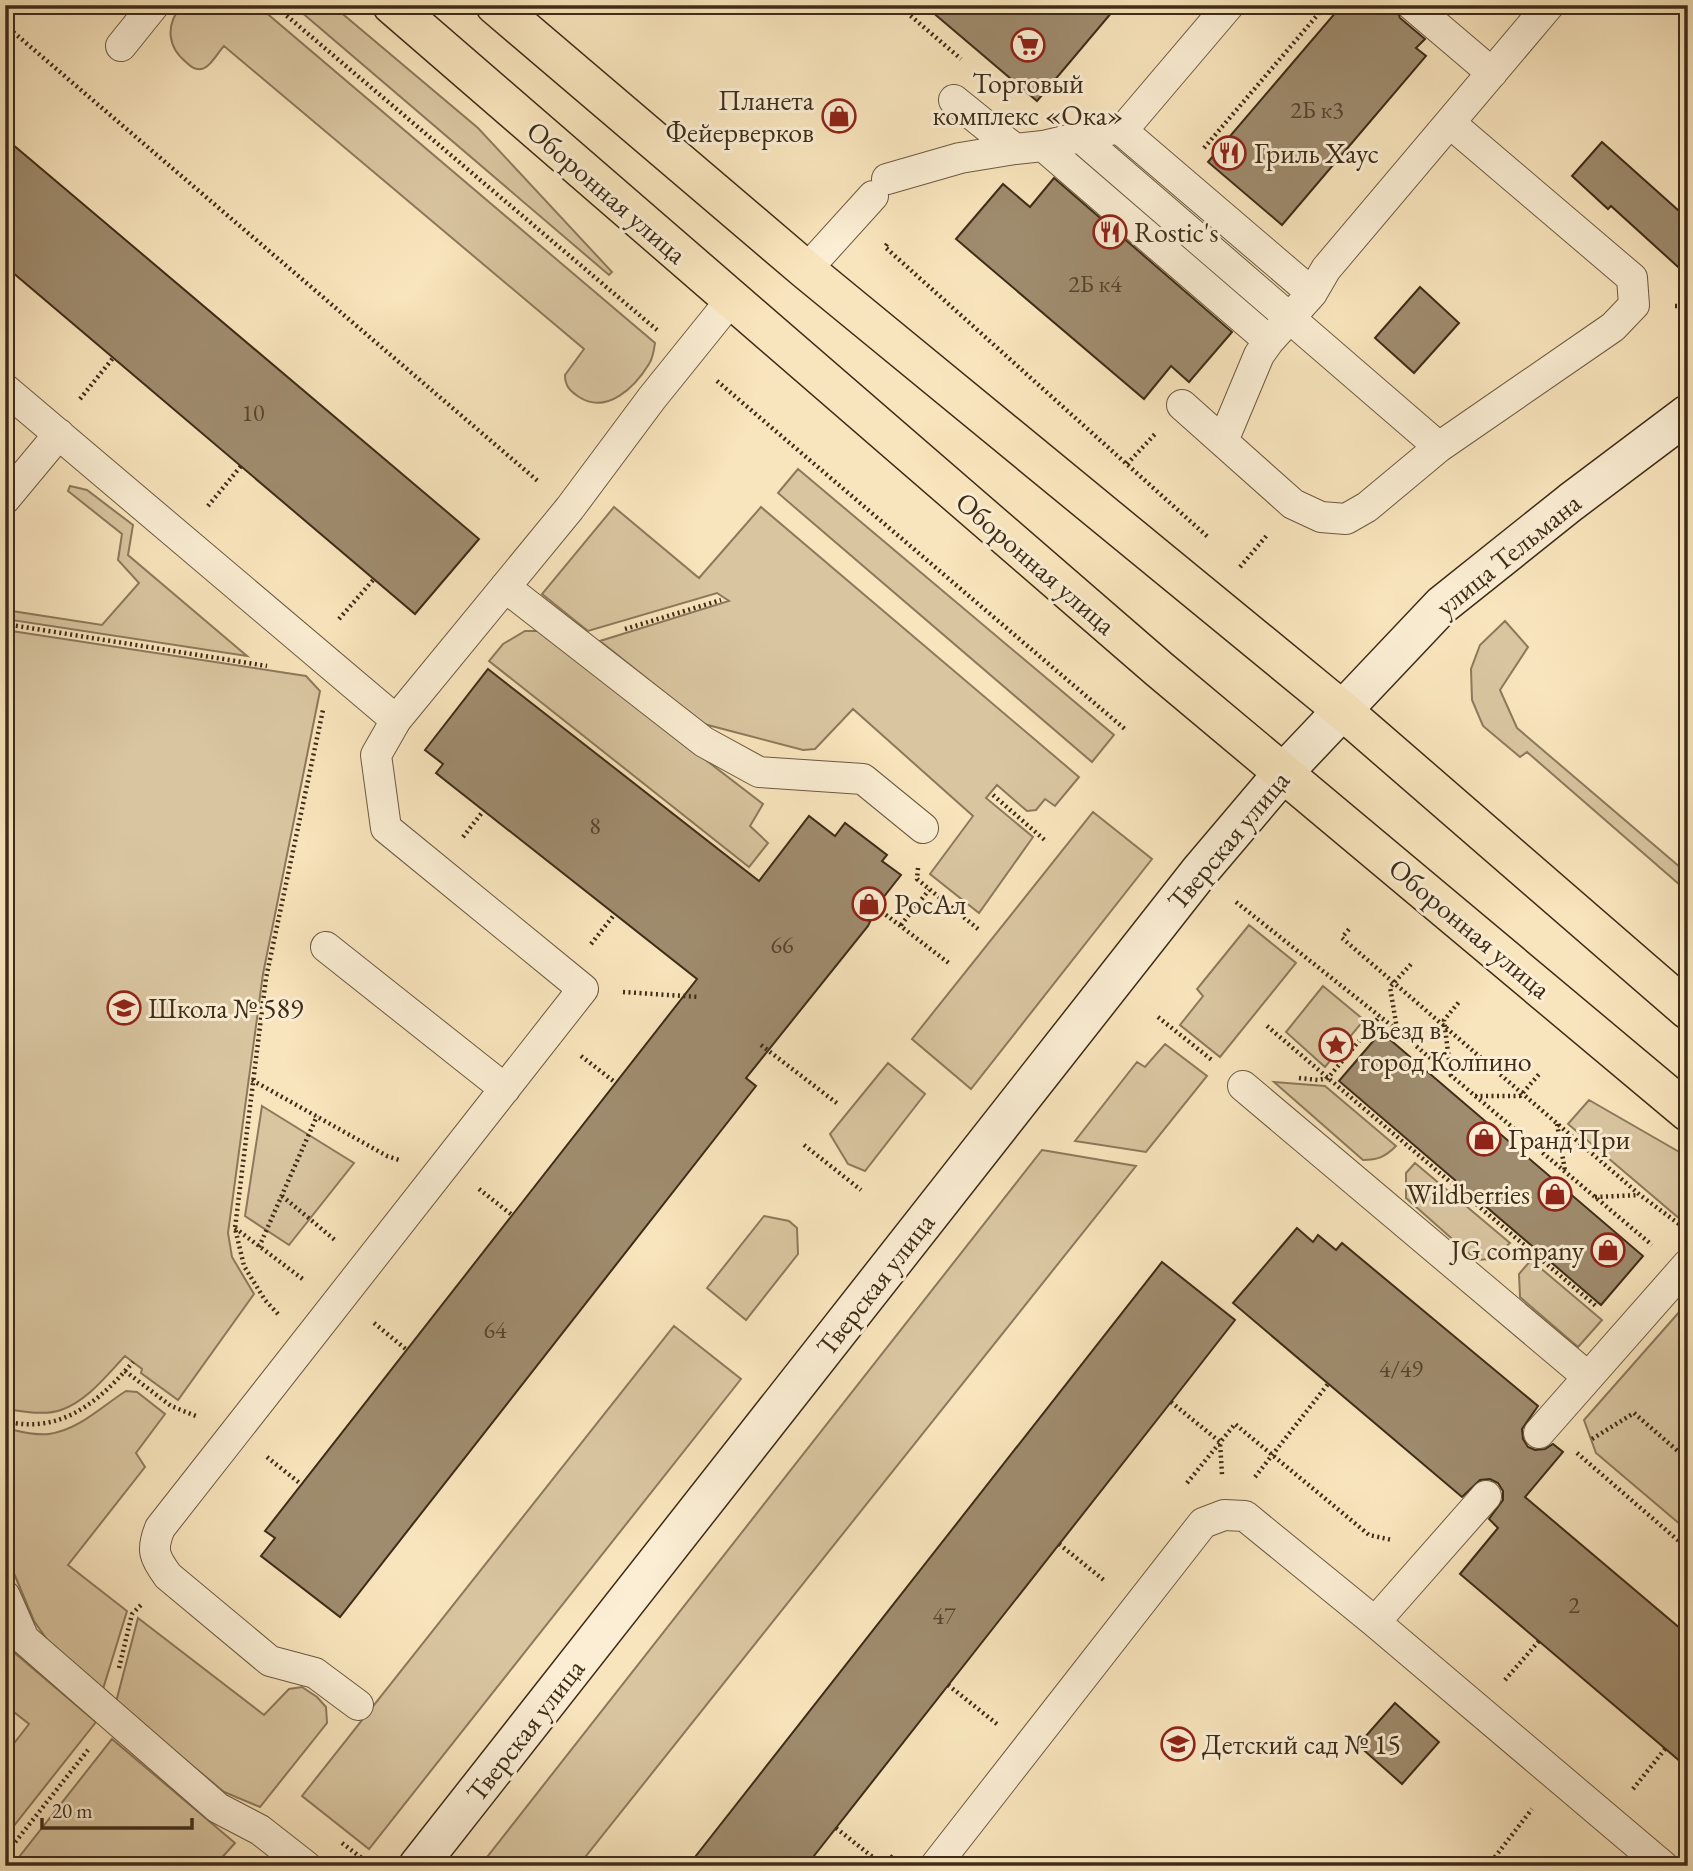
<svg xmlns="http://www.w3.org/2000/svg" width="1693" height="1871" viewBox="0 0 1693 1871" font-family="'EB Garamond',serif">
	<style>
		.green { fill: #d9c6a1; stroke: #8c795c; stroke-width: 2 }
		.building { fill: #9f8c6e; stroke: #3e2c18; stroke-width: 2 }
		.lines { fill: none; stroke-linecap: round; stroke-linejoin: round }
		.lane-casing { stroke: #6d5a41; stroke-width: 32 }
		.secondary-casing { stroke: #3e2c18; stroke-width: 41 }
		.primary-casing { stroke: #3e2c18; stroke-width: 41 }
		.path { stroke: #3e2c18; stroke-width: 4.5; stroke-dasharray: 2 3.5; stroke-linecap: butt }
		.lane { stroke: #fbeed4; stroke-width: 30 }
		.secondary { stroke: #fbeed4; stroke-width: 38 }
		.primary { stroke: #f9e5bd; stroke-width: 38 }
		.labels { text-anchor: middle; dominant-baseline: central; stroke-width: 6; stroke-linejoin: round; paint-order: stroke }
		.number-label { font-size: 24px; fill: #56442e }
		.poi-label { font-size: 28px; fill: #3e2c18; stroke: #fbeed4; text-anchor: start }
		.street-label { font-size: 28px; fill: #3e2c18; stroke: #fbeed4 }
	</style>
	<rect width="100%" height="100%" fill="#f9e5bd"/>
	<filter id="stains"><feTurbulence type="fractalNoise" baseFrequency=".00286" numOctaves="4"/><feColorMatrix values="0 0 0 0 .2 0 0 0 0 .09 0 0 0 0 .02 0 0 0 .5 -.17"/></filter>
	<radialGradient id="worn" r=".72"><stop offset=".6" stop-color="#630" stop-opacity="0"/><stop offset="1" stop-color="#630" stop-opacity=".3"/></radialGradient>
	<path class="green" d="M 182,5 L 257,5 L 655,343 C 654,350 653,358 649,364 C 635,387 607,415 579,397 C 570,391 565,386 565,375 L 584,349 L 224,46 C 218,52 210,68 201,69 C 195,70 191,67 187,63 C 167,47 165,25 182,5 Z
		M 293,5 L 332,5 L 478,128 L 612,272 L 609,275 Z
		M 798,469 L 1114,735 L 1092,762 L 778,493 Z
		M 70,486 L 87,490 L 133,525 L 128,555 L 247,656 L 5,619 L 5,610 L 102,625 L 139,583 L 118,560 L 122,534 L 68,491 Z
		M 614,507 L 699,578 L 761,507 L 1079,777 L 1055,806 L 1045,799 L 1036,810 L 1027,811 L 997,785 L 986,798 L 1033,837 L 979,913 L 930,874 L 973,816 L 853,709 L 815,749 L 803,750 L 704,724 L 600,641 L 729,601 L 717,593 L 588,631 L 542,594 Z
		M 1505,621 L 1528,647 L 1500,690 L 1517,728 L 1688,874 L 1688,892 L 1527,752 L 1520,757 L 1483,726 L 1472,700 L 1471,669 L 1480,645 Z
		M 5,630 L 306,676 L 320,691 L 263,974 L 228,1233 L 232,1257 L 254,1294 L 178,1400 L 141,1373 L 142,1369 L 125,1356 C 107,1375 87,1401 61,1410 C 44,1416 23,1411 5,1409 Z
		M 525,631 L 538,631 L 763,804 L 750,826 L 768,843 L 749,867 L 489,661 L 503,644 Z
		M 1093,812 L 1152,859 L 971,1089 L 912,1039 Z
		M 1249,925 L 1296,963 L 1220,1057 L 1180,1025 L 1203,996 L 1197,989 Z
		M 1323,986 L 1364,1020 L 1325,1067 L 1286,1032 Z
		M 1165,1044 L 1207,1076 L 1146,1152 L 1075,1141 L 1137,1062 L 1145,1067 Z
		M 888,1063 L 925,1094 L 865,1171 L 848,1164 L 830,1134 Z
		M 1274,1082 L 1325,1086 L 1396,1146 C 1385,1157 1378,1160 1363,1160 Z
		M 1589,1100 L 1688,1157 L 1687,1225 L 1568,1124 Z
		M 262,1106 L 354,1163 L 289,1245 L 245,1216 Z
		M 1042,1150 L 1136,1166 L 578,1866 L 480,1866 Z
		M 1415,1163 L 1510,1243 L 1491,1259 L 1476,1260 L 1406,1198 L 1406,1173 Z
		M 764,1216 L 789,1221 L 797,1228 L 798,1254 L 746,1320 L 707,1288 Z
		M 1531,1260 L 1602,1320 L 1578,1347 L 1520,1297 L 1519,1274 Z
		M 1688,1302 L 1688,1531 L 1596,1453 L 1584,1420 Z
		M 674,1326 L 741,1379 L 369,1849 L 302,1796 Z
		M 126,1391 L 137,1392 L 165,1414 L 136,1453 L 145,1467 L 68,1565 L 127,1611 L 103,1689 L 48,1641 L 34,1621 L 5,1552 L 5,1428 C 18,1431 36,1436 49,1434 C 79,1430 102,1406 126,1391 Z
		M 138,1618 L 264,1715 L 289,1689 L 302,1687 L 317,1697 L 326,1707 L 327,1723 L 260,1807 L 224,1792 L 116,1702 Z
		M 5,1636 L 11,1650 L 96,1722 L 5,1837 L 5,1755 L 29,1724 L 5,1705 Z
		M 112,1739 L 235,1843 L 217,1863 L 205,1866 L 12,1866 Z"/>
	<path class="building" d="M 924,5 L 1118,5 L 1037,101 Z
		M 1342,5 L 1395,5 L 1400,18 L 1425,39 L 1416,48 L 1426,56 L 1282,225 L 1208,162 Z
		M 5,138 L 479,539 L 415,614 L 5,266 Z
		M 1602,142 L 1688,219 L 1688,276 L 1611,206 L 1608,209 L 1572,176 Z
		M 1054,178 L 1232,332 L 1189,382 L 1171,366 L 1144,399 L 956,239 L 1003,184 L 1030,207 Z
		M 1420,287 L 1459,323 L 1414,373 L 1375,338 Z
		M 488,669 L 759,881 L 809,816 L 835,836 L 845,823 L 887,855 L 882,861 L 901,875 L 879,903 L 868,926 L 746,1078 L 756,1086 L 340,1617 L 261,1556 L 275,1538 L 265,1531 L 697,979 L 436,773 L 443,764 L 425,750 Z
		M 1381,1032 L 1643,1256 L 1601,1305 L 1339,1081 Z
		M 1297,1228 L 1313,1242 L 1318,1235 L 1336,1250 L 1342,1243 L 1538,1406 L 1522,1429 L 1523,1439 L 1528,1447 L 1535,1450 L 1545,1449 L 1553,1444 L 1563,1452 L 1525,1497 L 1688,1635 L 1688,1768 L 1460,1574 L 1498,1528 L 1489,1519 L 1503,1500 L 1503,1491 L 1498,1483 L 1490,1479 L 1480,1480 L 1462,1497 L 1233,1303 Z
		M 1162,1262 L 1235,1320 L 1171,1402 L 806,1866 L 688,1866 Z
		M 1395,1703 L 1439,1742 L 1402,1784 L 1358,1745 Z"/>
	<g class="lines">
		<defs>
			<path id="lane" d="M 1412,5 L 1492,73
				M 121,46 L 154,5
				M 954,100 L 1015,149 L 1043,146 L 1119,128 L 1127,125 L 1229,5
				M 1119,128 L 1312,293
				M 1080,137 L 1439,447
				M 1043,146 L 1269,341 L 1259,355 L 1223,441
				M 887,179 L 960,158 L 1015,149
				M 806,270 L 873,196
				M 1269,341 L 1312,293 L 1326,269 L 1549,5
				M 5,389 L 396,720
				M 1182,405 L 1293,504 L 1321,517 L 1346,519 L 1367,507 L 1439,447 L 1613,327 L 1634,305 L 1632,278 L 1450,123
				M 5,499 L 59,434
				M 505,587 L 704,742 L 759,772 L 863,779 L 923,828
				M 326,947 L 505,1089
				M 1243,1086 L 1588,1377
				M 1539,1433 L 1688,1264
				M 5,1596 L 24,1639 L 218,1808 L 260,1830 L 306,1866
				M 1375,1622 L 1486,1496
				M 358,1705 L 315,1673 L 270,1661 L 168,1576 C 154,1557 151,1550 160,1528 L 583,989 L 386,828 L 376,755 L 396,720 L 570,508 L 652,398 L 731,300
				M 935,1866 L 1203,1523 L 1224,1515 L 1245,1516 L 1375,1622 L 1663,1866"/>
			<path id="secondary" d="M 418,1866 L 1200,871 L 1283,773 L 1442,605 L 1571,502 L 1688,414"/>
			<path id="primary" d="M 392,5 L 1159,669 L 1688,1112
				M 495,5 L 806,270 L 1342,710 L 1688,1010"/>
		</defs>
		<use href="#lane" class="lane-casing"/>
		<use href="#secondary" class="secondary-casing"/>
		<use href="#primary" class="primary-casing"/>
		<path class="path" d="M 274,5 L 657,330
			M 898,5 L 961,59
			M 5,25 L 539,482
			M 1051,84 L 1060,95
			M 1204,148 L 1326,5
			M 887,244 L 885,247 L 1209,538
			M 1675,306 L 1688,306
			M 717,381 L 1126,730
			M 80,399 L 113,358
			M 1127,464 L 1155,434
			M 208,506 L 241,466
			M 1240,567 L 1268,534
			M 339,619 L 374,579
			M 5,624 L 267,666
			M 625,629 L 721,600
			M 993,795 L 1047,842
			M 463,837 L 484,810
			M 918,868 L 917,879 L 978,929
			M 1236,902 L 1397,1030 L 1652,1245
			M 877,908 L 950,964
			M 901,925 L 929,890
			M 1344,935 L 1351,927
			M 1342,938 L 1640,1195 L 1679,1224
			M 591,944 L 614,915
			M 623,992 L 699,997
			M 1158,1017 L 1213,1061
			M 1267,1026 L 1597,1307
			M 1397,1029 L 1390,987 L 1412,963
			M 761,1045 L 838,1104
			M 581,1056 L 616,1083
			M 1451,1076 L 1444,1020 L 1459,1002
			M 1299,1078 L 1318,1080 L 1328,1078 L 1380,1016
			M 252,1080 L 387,1156 L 399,1160
			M 1475,1096 L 1520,1096 L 1541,1072
			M 1557,1124 L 1565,1171
			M 804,1145 L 861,1190
			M 479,1189 L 512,1215
			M 282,1196 L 335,1240
			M 1595,1197 L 1639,1195
			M 235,1228 L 304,1280
			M 259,1247 L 317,1116
			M 278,1314 L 265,1300 L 244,1266 L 235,1228 L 266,978 L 323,710
			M 374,1323 L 407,1350
			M 125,1371 L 133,1362
			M 1171,1402 L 1220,1442 L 1222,1475
			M 5,1421 C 55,1434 93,1407 125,1371 L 171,1406 L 196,1416
			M 1592,1439 L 1634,1413 L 1688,1460
			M 1577,1453 L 1688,1549
			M 267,1457 L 302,1485
			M 1255,1477 L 1328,1384
			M 1187,1483 L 1235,1424 L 1369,1535 L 1392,1540
			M 1059,1544 L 1105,1581
			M 119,1668 L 132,1614 L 141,1605
			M 1505,1680 L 1539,1641
			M 948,1685 L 997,1724
			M 1633,1789 L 1665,1749
			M 836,1828 L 884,1866
			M 342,1843 L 363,1859
			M 5,1855 L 88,1750
			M 885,1866 L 895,1853
			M 1488,1866 L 1532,1809"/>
		<use href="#lane" class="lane"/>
		<use href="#secondary" class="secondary"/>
		<use href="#primary" class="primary"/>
	</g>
	<defs>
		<symbol id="supermarket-ring" viewBox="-11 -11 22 22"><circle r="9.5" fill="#fbeed4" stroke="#8f2418" stroke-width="1.5"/><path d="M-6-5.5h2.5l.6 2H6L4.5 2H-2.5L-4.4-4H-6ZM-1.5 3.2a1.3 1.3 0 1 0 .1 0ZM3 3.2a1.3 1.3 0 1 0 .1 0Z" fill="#8f2418"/></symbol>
		<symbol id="shop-ring" viewBox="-11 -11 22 22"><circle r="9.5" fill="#fbeed4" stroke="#8f2418" stroke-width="1.5"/><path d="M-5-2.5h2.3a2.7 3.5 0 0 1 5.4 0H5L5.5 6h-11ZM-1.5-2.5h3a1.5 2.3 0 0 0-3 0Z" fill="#8f2418"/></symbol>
		<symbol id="restaurant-ring" viewBox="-11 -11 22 22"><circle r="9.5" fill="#fbeed4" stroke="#8f2418" stroke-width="1.5"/><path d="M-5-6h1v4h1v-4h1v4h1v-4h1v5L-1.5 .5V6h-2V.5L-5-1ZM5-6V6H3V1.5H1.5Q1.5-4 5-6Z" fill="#8f2418"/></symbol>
		<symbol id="school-ring" viewBox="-11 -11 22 22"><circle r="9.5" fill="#fbeed4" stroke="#8f2418" stroke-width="1.5"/><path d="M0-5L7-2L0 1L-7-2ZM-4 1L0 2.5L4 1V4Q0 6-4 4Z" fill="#8f2418"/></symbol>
		<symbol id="sight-ring" viewBox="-11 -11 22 22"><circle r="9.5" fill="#fbeed4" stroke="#8f2418" stroke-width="1.5"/><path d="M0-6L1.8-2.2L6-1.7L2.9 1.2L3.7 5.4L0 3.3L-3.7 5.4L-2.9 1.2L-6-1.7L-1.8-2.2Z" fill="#8f2418"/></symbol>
	</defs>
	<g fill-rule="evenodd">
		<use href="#supermarket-ring" x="1009" y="26" width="38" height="38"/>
		<use href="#shop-ring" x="820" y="97" width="38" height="38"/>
		<use href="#restaurant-ring" x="1210" y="134" width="38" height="38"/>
		<use href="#restaurant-ring" x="1091" y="213" width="38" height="38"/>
		<use href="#shop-ring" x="850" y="885" width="38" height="38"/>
		<use href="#school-ring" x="105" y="989" width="38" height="38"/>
		<use href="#sight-ring" x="1317" y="1026" width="38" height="38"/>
		<use href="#shop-ring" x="1465" y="1120" width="38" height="38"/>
		<use href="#shop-ring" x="1536" y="1175" width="38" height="38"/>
		<use href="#shop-ring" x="1589" y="1231" width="38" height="38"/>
		<use href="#school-ring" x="1159" y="1725" width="38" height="38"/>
	</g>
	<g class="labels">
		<g class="number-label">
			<text x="1317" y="109">2Б к3</text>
			<text x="1095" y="283">2Б к4</text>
			<text x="253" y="412">10</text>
			<text x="595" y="825">8</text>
			<text x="782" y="944">66</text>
			<text x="495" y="1329">64</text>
			<text x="1401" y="1368">4/49</text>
			<text x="1574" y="1604">2</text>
			<text x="944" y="1615">47</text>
		</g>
		<g class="poi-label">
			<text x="1028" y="83" text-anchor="middle">Торговый<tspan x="1028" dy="32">комплекс «Ока»</tspan></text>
			<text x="814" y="100" text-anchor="end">Планета<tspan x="814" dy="32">Фейерверков</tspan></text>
			<text x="1254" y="153">Гриль Хаус</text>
			<text x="1134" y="232">Rostic's</text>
			<text x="894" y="904">РосАл</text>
			<text x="148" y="1008">Школа № 589</text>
			<text x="1360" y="1029">Въезд в<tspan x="1360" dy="32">город Колпино</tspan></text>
			<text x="1508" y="1139">Гранд При</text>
			<text x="1530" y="1194" text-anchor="end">Wildberries</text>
			<text x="1584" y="1250" text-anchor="end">JG company</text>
			<text x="1202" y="1744">Детский сад № 15</text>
		</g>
		<g class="street-label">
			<text transform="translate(607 192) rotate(41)">Оборонная улица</text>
			<text transform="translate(1508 554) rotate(-39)">улица Тельмана</text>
			<text transform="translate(1036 563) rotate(41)">Оборонная улица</text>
			<text transform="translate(1228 840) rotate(-50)">Тверская улица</text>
			<text transform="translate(1470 928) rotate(40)">Оборонная улица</text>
			<text transform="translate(875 1284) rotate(-52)">Тверская улица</text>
			<text transform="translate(525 1730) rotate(-52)">Тверская улица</text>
		</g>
	</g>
	<rect width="1693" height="1871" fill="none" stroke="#f9e5bd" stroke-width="28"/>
	<rect x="7" y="7" width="1679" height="1857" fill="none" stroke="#3e2c18" stroke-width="3.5"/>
	<rect x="14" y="14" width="1665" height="1843" fill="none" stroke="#3e2c18" stroke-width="2"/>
	<path d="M42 1818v10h150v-10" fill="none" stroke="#3e2c18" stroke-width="3.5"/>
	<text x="52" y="1818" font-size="21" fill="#3e2c18" stroke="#fbeed4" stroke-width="5" paint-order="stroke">20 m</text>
	<rect width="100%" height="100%" filter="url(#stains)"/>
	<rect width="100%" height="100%" fill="url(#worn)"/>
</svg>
